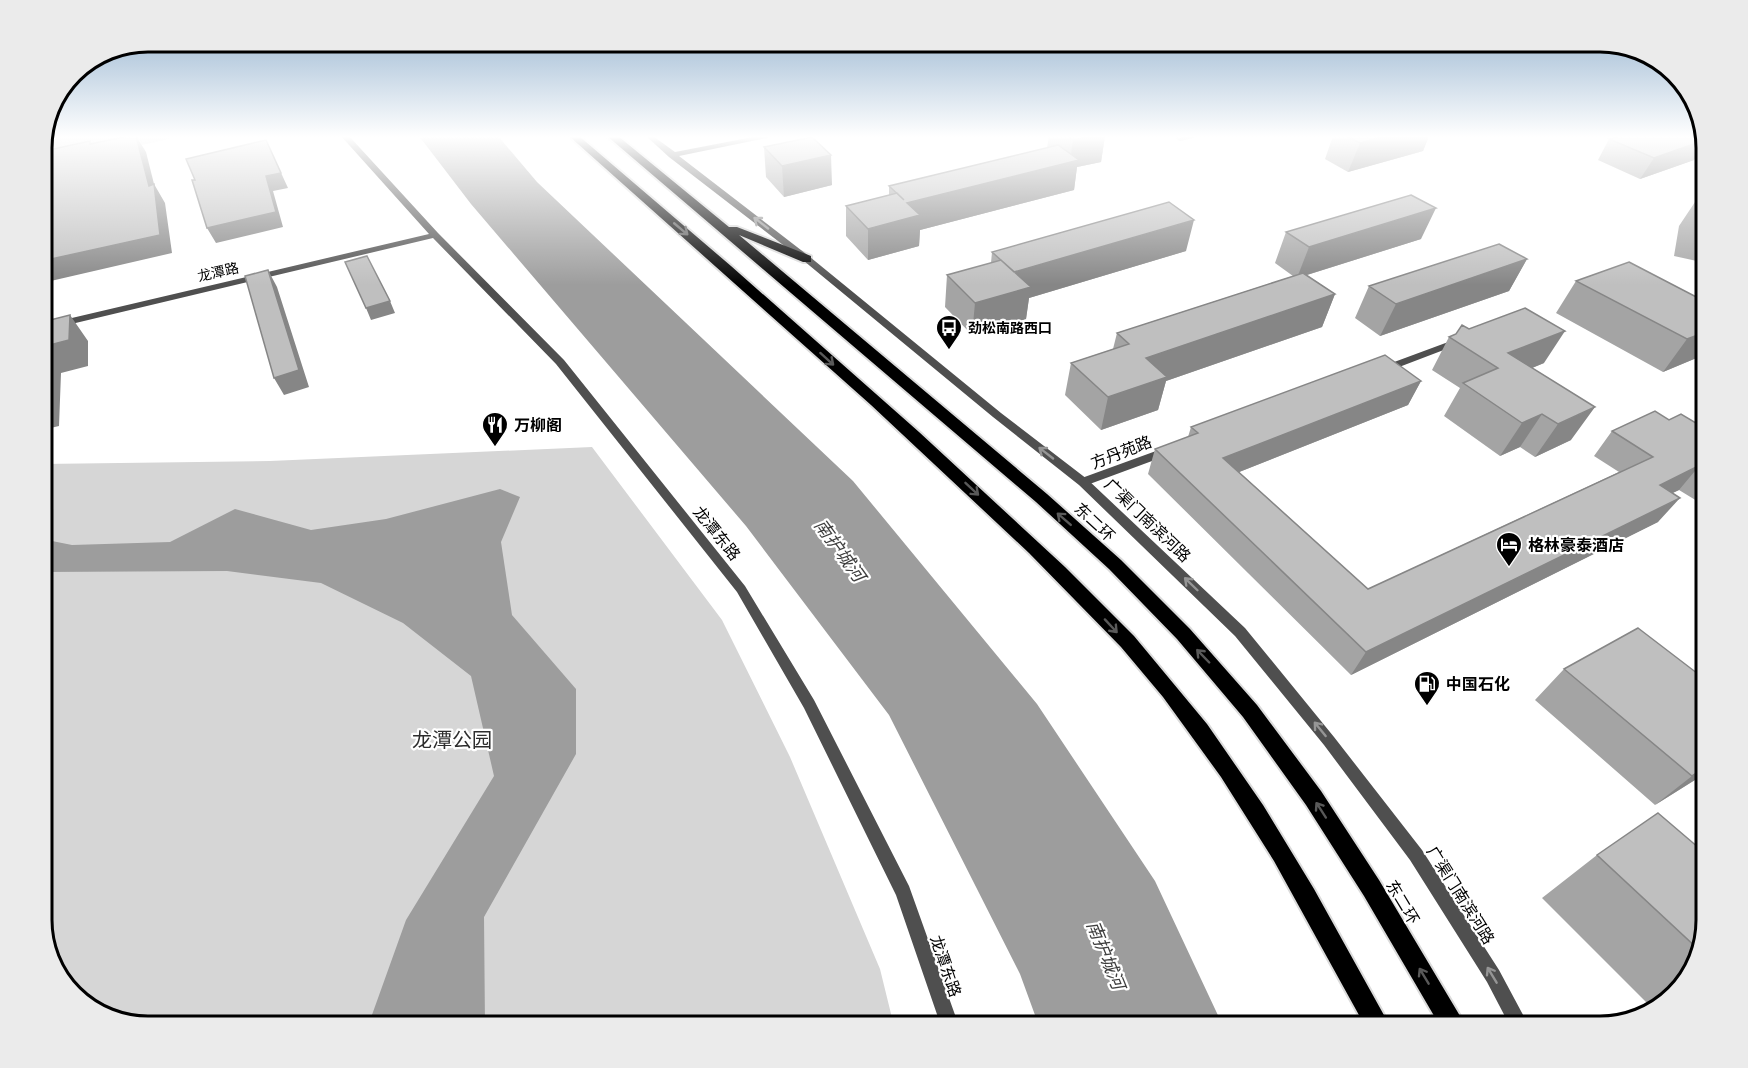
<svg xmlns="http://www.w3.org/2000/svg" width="1748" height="1068" viewBox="0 0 1748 1068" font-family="'PT Sans Narrow','Noto Sans SC',sans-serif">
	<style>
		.green { fill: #d6d6d6 }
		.water { fill: #9d9d9d }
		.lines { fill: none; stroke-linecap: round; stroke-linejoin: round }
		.trunk-casing { stroke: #dbdbdb; stroke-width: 4 }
		.minor { fill: #4f4f4f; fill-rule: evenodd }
		.tertiary { fill: #4f4f4f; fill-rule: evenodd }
		.trunk { fill: #000; fill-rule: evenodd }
		.wall { fill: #a4a4a4 }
		.shaded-wall { fill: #868686 }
		.building { fill: #bfbfbf; stroke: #868686; stroke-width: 1.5 }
		.oneway { stroke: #959595 }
		.oneway2 { stroke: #595959 }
		.labels { text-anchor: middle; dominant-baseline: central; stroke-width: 4.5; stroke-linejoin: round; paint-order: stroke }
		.far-street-label { font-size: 14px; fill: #000; stroke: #fff }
		.far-poi-label { font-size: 14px; font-weight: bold; fill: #000; stroke: #fff; text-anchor: start }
		.poi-label { font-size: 16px; font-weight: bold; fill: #000; stroke: #fff; text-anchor: start }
		.street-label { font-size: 16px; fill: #000; stroke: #fff }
		.water-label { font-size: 18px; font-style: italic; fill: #3e3e3e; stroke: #fff }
		.near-park-label { font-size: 20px; fill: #2d2d2d; stroke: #fff }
		.rim { fill: none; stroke: #000; stroke-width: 3 }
	</style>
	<rect width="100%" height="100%" fill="#fff"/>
	<path class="green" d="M 45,136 L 168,136 L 169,139 L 42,167 L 42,142 Z
		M 592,447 L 722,620 L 790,757 L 880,969 L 894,1026 L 149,1026 L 95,1012 L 56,973 L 42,926 L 42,464 L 270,461 Z"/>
	<path class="water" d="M 419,136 L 498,136 L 537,182 L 853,481 L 1037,704 L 1155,881 L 1223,1026 L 1039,1026 L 1020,974 L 889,715 L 746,526 L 471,204 Z
		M 500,489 L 520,497 L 501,542 L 512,615 L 576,689 L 576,754 L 484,917 L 485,1026 L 368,1026 L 406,920 L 494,776 L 471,676 L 403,623 L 321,583 L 227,571 L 42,572 L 42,539 L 72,545 L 170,542 L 235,509 L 311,530 L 386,519 Z"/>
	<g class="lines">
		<defs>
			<path id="trunk" d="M 569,136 L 579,136 L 731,266 L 919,432 L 1065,567 L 1134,636 L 1207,724 L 1263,805 L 1314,889 L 1390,1026 L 1365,1026 L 1274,861 L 1221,777 L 1163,697 L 1121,647 L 1029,553 L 871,405 Z
				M 607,136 L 618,136 L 729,227 L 737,227 L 811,256 L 811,262 L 803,262 L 739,235 L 1047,494 L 1121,560 L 1190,629 L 1257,705 L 1321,791 L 1379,880 L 1466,1026 L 1440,1026 L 1364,896 L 1306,805 L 1243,717 L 1177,639 L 1109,569 L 1036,502 Z"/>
		</defs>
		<use href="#trunk" class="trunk-casing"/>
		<path class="minor" d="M 1459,338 L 1462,339 L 1462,343 L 1386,372 L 1382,373 L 1377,370 L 1378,368 Z
			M 1167,447 L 1171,448 L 1173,451 L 1171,454 L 1087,485 L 1083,486 L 1077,482 L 1079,479 Z"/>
		<path class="tertiary" d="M 341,136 L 349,136 L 438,233 L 564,360 L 745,586 L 814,700 L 909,886 L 959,1026 L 941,1026 L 896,895 L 804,708 L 737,592 L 556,364 L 433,238 L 42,331 L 42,325 L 429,234 Z
			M 646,136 L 653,136 L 675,152 L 758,136 L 770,136 L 767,138 L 679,156 L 810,257 L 1001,413 L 1087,479 L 1245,628 L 1334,737 L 1422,850 L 1499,970 L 1529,1026 L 1510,1026 L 1487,982 L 1410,860 L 1324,745 L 1235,636 L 1079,485 L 993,417 L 804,261 L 669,157 Z"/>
		<use href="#trunk" class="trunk"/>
	</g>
	<path class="wall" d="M 1049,136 L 1105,136 L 1101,162 L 1077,167 L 1074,190 L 920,230 L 919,246 L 868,260 L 846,236 L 846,206 L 889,195 L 889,186 L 1047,148 Z
		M 1172,136 L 1201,136 L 1180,141 Z
		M 1333,136 L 1429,136 L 1423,151 L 1348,172 L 1325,159 Z
		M 1609,139 L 1694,160 L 1640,179 L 1598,160 Z
		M 764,147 L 832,185 L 784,197 L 766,177 Z
		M 1699,196 L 1706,198 L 1706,263 L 1674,256 L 1679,226 Z
		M 1286,232 L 1421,239 L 1307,275 L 1335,294 L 1322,327 L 1166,381 L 1158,410 L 1101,430 L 1065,395 L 1071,363 L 1113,349 L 1117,333 L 1293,276 L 1275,263 Z
		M 1186,251 L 1029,298 L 1026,319 L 972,335 L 945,307 L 947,275 L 991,263 L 992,252 Z
		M 1527,259 L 1509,291 L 1380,336 L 1355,318 L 1369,286 Z
		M 1576,281 L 1706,302 L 1706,354 L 1663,372 L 1556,313 Z
		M 1469,329 L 1544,363 L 1532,368 L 1571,440 L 1535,457 L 1520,447 L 1500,456 L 1444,416 L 1460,388 L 1432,370 L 1449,337 Z
		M 1421,381 L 1408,405 L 1239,472 L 1368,589 L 1619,472 L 1594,456 L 1612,431 L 1669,420 L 1706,429 L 1706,496 L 1697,501 L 1679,490 L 1672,493 L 1658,522 L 1351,675 L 1148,474 L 1155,449 L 1188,437 L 1191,427 Z
		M 1564,669 L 1706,680 L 1706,773 L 1655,805 L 1535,700 Z
		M 1597,855 L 1706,920 L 1692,973 L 1654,1010 L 1542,898 Z"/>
	<path class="shaded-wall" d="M 136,136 L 146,152 L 154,184 L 165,203 L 172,253 L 42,283 L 42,261 L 149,186 Z
		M 1091,136 L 1105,136 L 1101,162 L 1077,167 L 1074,190 L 920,230 L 919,246 L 868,260 L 868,229 L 907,203 L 1070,162 L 1073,140 Z
		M 1181,136 L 1201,136 L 1180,141 Z
		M 1385,136 L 1429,136 L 1423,151 L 1348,172 L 1360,143 Z
		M 266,140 L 288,188 L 273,191 L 283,227 L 216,243 L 207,228 L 266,176 Z
		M 1705,140 L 1706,143 L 1694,160 L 1640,179 L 1654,158 Z
		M 831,155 L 832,185 L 784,197 L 782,166 Z
		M 1436,208 L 1421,239 L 1297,278 L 1309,247 Z
		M 1194,220 L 1186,251 L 1029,298 L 1026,319 L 972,335 L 975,303 L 1014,272 Z
		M 1527,259 L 1509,291 L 1380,336 L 1396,304 Z
		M 268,270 L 277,287 L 309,387 L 284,395 L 274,378 Z
		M 1335,294 L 1322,327 L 1166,381 L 1158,410 L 1101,430 L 1108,397 L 1146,358 Z
		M 390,301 L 395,313 L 371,320 L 366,308 Z
		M 70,315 L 88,341 L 88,366 L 61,373 L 59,426 L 42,430 L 42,347 Z
		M 1565,331 L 1544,363 L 1488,386 L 1508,353 Z
		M 1706,332 L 1706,354 L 1663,372 L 1687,339 Z
		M 1421,381 L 1408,405 L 1214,482 L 1223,458 Z
		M 1595,407 L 1571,440 L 1535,457 L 1558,424 Z
		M 1542,414 L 1520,447 L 1500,456 L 1522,423 Z
		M 1700,465 L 1679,490 L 1640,509 L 1660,485 Z
		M 1706,490 L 1706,496 L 1697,501 Z
		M 1680,498 L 1658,522 L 1351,675 L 1366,652 Z
		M 1706,767 L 1706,773 L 1655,805 L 1692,776 Z"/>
	<path class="building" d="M 129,136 L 136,136 L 149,186 L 154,184 L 160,235 L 42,261 L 42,154 L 44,154 L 44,151 L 90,141 L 90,144 Z
		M 1068,136 L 1091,136 L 1073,140 Z
		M 1346,136 L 1385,136 L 1360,143 Z
		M 1621,136 L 1698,136 L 1705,138 L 1705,140 L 1654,158 L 1609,139 Z
		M 812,137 L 831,155 L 782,166 L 764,147 Z
		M 266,140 L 281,173 L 266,176 L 276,212 L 207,228 L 192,180 L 195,180 L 186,159 Z
		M 1058,145 L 1079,160 L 907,203 L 920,215 L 868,229 L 846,206 L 897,193 L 904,200 L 889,186 Z
		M 1411,195 L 1436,208 L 1309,247 L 1286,232 Z
		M 1699,196 L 1706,198 L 1706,227 L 1696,224 Z
		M 1169,202 L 1194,220 L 1014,272 L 992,252 Z
		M 1499,244 L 1527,259 L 1396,304 L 1369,286 Z
		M 367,256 L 390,301 L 366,308 L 345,262 Z
		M 1001,260 L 1031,287 L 975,303 L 947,275 Z
		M 1629,262 L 1706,302 L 1706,332 L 1687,339 L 1576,281 Z
		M 268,270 L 299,370 L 274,378 L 245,276 Z
		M 1303,273 L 1335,294 L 1146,358 L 1167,377 L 1108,397 L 1071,363 L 1129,344 L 1117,333 Z
		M 1525,308 L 1565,331 L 1508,353 L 1595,407 L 1558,424 L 1542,414 L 1522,423 L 1463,383 L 1498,368 L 1449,337 L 1456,334 L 1462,325 L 1469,329 Z
		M 70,315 L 69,340 L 42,347 L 42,322 Z
		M 1385,355 L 1421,381 L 1223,458 L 1368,589 L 1653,457 L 1612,431 L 1655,411 L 1669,420 L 1681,414 L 1706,429 L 1706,468 L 1700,465 L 1660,485 L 1680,498 L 1366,652 L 1155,449 L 1198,433 L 1191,427 Z
		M 1638,628 L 1706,680 L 1706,767 L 1692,776 L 1564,669 Z
		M 1658,813 L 1706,854 L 1706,920 L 1698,949 L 1597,855 Z"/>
	<defs><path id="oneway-shaft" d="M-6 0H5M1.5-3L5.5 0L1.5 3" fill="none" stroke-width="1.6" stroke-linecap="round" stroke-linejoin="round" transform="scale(1.5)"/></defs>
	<g class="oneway">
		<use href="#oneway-shaft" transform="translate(761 223) rotate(-142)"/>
		<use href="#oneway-shaft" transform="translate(1046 453) rotate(-142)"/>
		<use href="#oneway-shaft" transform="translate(1191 584) rotate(-136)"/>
		<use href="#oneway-shaft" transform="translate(1320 729) rotate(-129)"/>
		<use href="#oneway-shaft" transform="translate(1492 975) rotate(-121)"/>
	</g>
	<g class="oneway2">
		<use href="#oneway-shaft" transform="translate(681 229) rotate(40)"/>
		<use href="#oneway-shaft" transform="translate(827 359) rotate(42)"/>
		<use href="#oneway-shaft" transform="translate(972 489) rotate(43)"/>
		<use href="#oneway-shaft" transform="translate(1064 519) rotate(-139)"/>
		<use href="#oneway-shaft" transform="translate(1111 626) rotate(47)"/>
		<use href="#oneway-shaft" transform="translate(1203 656) rotate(-134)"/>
		<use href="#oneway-shaft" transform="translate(1321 810) rotate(-123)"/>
		<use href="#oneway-shaft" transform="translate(1424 976) rotate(-121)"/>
	</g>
	<linearGradient id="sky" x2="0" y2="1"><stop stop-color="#8aabca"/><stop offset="0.48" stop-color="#fff"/><stop offset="1" stop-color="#fff" stop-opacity="0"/></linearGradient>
	<rect width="1748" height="285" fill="url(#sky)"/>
	<defs>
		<symbol id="bus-pin" viewBox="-11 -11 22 30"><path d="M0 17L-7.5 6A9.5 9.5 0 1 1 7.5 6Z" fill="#000" stroke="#fff"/><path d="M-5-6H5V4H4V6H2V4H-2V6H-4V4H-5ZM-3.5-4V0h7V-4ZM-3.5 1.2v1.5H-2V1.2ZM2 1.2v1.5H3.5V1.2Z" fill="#fff"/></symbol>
		<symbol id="restaurant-pin" viewBox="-11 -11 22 30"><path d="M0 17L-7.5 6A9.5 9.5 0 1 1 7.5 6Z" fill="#000" stroke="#fff"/><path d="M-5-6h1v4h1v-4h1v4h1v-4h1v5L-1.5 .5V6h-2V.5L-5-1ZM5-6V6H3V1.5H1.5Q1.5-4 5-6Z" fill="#fff"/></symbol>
		<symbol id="hotel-pin" viewBox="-11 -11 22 30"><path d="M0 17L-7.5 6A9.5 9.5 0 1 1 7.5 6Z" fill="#000" stroke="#fff"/><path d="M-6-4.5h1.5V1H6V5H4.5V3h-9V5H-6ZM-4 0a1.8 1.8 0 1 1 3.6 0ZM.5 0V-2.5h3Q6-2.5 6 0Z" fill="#fff"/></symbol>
		<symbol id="fuel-pin" viewBox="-11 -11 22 30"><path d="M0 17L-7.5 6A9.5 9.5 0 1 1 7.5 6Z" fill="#000" stroke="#fff"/><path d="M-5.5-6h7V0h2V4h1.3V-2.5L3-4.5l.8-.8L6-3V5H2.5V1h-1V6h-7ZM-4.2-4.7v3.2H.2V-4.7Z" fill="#fff"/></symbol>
	</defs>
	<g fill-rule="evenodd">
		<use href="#bus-pin" x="934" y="313" width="30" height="40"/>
		<use href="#restaurant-pin" x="480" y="410" width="30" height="40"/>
		<use href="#hotel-pin" x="1494" y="530" width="30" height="40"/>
		<use href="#fuel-pin" x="1412" y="669" width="30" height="40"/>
	</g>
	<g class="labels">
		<g class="far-street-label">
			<text transform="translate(218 272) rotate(-13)">龙潭路</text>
		</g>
		<g class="far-poi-label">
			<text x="968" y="328">劲松南路西口</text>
		</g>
		<g class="poi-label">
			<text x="514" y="425">万柳阁</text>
			<text x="1528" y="545">格林豪泰酒店</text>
			<text x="1446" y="684">中国石化</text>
		</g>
		<g class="street-label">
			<text transform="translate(1121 452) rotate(-21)">方丹苑路</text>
			<text transform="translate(1148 520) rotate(44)">广渠门南滨河路</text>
			<text transform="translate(1095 522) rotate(43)">东二环</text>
			<text transform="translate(717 533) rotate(51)">龙潭东路</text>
			<text transform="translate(1461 895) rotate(58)">广渠门南滨河路</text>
			<text transform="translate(1403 902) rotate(59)">东二环</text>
			<text transform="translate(946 966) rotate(71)">龙潭东路</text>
		</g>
		<g class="water-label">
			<text transform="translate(840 550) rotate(54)">南护城河</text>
			<text transform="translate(1106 955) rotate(68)">南护城河</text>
		</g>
		<g class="near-park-label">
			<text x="452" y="740">龙潭公园</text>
		</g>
	</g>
	<path d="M0 0H1748V1068H0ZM148 52H1600A96 96 0 0 1 1696 148V920A96 96 0 0 1 1600 1016H148A96 96 0 0 1 52 920V148A96 96 0 0 1 148 52Z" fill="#ebebeb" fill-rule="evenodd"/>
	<path class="rim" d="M148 52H1600A96 96 0 0 1 1696 148V920A96 96 0 0 1 1600 1016H148A96 96 0 0 1 52 920V148A96 96 0 0 1 148 52Z"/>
</svg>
